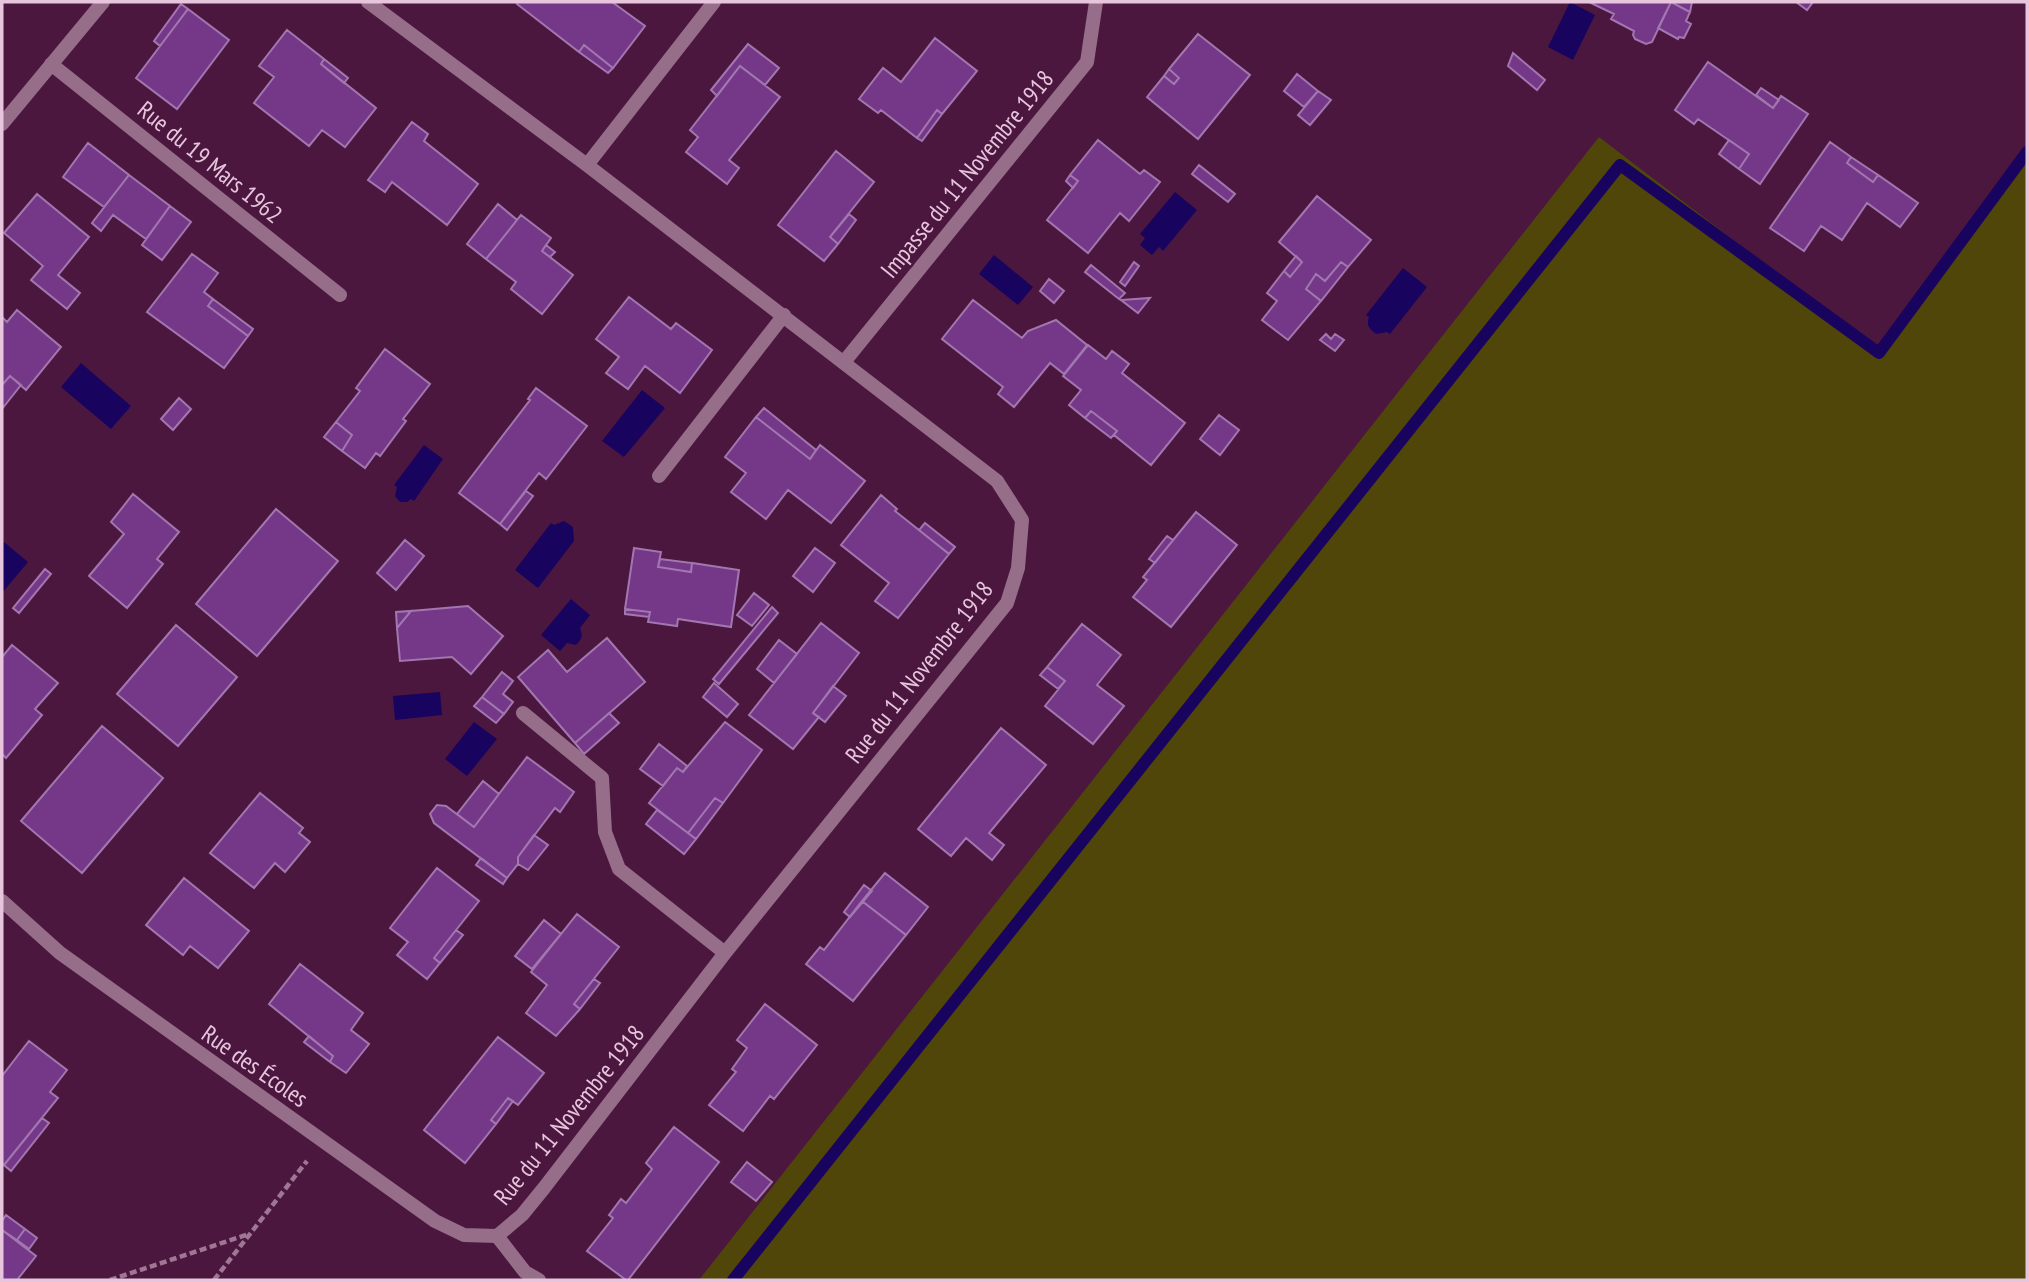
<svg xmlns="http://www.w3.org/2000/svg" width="2029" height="1282" viewBox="0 0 2029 1282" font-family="'PT Sans Narrow',sans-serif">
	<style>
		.green { fill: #51460a }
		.water { fill: #18035f }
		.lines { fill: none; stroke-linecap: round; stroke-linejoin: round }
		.stream { stroke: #18035f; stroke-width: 12 }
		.building { fill: #753788; stroke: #a277af; stroke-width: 2 }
		.path { stroke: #a07695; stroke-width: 4.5; stroke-dasharray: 7 3.5; stroke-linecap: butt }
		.service { stroke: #966e8a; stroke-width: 14 }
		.minor { stroke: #966e8a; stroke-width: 14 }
		.labels { text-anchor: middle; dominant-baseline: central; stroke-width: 5; stroke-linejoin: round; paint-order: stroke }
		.street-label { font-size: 24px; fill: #e7c6dd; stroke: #4c173f }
	</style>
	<rect width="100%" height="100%" fill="#4c173f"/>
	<path class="green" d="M 1599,137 L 1879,352 L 2027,152 L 2027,1280 L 699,1280 Z"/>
	<path class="water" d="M 1570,2 L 1595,15 L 1573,60 L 1548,47 Z
		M 1175,192 L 1197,210 L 1163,251 L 1159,247 L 1152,255 L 1140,245 L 1145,238 L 1140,234 Z
		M 994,255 L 1033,287 L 1018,305 L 979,274 Z
		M 1403,268 L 1427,287 L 1390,334 L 1387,332 L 1376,334 C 1369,328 1366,326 1369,317 L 1366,315 Z
		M 81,363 L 131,406 L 111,429 L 61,387 Z
		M 642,390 L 665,408 L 624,457 L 602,441 Z
		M 424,445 L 443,459 L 414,501 L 411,499 L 407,502 L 400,502 L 395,496 L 397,487 L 394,485 Z
		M 564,521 L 573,527 L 574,541 L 538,588 L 515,570 L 551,523 L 554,525 Z
		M 4,542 L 28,562 L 2,593 L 2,545 Z
		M 571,599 L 590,615 L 580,628 C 583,636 582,639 576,645 L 567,643 L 560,651 L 541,635 Z
		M 440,692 L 442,715 L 395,720 L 393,696 Z
		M 474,722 L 497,739 L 467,776 L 445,759 Z"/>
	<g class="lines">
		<path class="stream" d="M 733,1280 L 1620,165 L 1879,353 L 2027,152"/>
	</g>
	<path class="building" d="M 518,2 L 612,2 L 645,26 L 613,68 L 584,45 L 579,52 L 517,4 Z
		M 1589,2 L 1692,2 L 1690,12 L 1671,2 L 1652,42 L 1646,44 L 1635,39 L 1633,35 L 1634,31 L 1611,19 L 1614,14 Z
		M 1671,2 L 1690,12 L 1686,21 L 1691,24 L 1684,38 L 1679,37 L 1678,39 L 1658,28 Z
		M 1796,2 L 1813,2 L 1807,10 Z
		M 181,4 L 188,9 L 160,46 L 154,41 Z
		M 188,9 L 229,40 L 177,109 L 136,78 Z
		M 287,30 L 324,59 L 321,64 L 376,108 L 345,147 L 322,130 L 309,146 L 254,103 L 274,77 L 259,66 Z
		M 1198,34 L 1250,75 L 1198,139 L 1147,97 L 1164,76 L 1174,84 L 1179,78 L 1169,69 Z
		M 935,38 L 977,71 L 942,114 L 937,110 L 917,138 L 881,110 L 878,113 L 859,99 L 883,68 L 901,82 Z
		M 748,44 L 779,68 L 765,85 L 740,66 L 717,96 L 711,90 Z
		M 584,45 L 613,68 L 608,73 L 579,52 Z
		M 1513,53 L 1545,80 L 1537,90 L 1508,66 Z
		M 324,59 L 348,78 L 344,83 L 321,64 Z
		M 1708,62 L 1773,108 L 1781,96 L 1808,114 L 1760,184 L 1739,169 L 1749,154 L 1698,119 L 1694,124 L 1675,110 Z
		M 740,66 L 780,97 L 729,160 L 739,168 L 727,184 L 686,152 L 698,137 L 690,130 Z
		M 1169,69 L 1179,78 L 1174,84 L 1164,76 Z
		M 1297,74 L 1318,91 L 1304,107 L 1284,91 Z
		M 1761,88 L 1779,100 L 1773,108 L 1756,95 Z
		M 1318,91 L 1331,100 L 1310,125 L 1298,115 Z
		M 937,110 L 942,114 L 922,141 L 917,138 Z
		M 412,122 L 428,134 L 424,141 L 478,184 L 447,225 L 392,182 L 385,192 L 368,180 Z
		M 1098,140 L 1140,174 L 1144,170 L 1160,182 L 1129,221 L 1120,213 L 1088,253 L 1047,220 L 1078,181 L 1070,175 Z
		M 1729,140 L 1749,154 L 1739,169 L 1719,154 Z
		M 1830,142 L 1851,157 L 1847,163 L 1873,182 L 1878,175 L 1918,203 L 1900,227 L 1867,203 L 1842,240 L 1821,226 L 1804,251 L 1770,228 Z
		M 88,143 L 129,175 L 104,207 L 63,177 Z
		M 836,151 L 874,182 L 830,237 L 838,244 L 824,261 L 778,225 Z
		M 1851,157 L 1878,175 L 1873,182 L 1847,163 Z
		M 1199,165 L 1235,194 L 1228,202 L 1192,174 Z
		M 129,175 L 170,206 L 146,239 L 113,215 L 101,231 L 92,223 Z
		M 1070,175 L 1078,181 L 1073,188 L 1066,181 Z
		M 37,194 L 89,237 L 58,275 L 80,293 L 67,309 L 31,280 L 43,266 L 4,233 Z
		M 1317,196 L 1371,240 L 1348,267 L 1341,262 L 1325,281 L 1316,274 L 1306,289 L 1321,301 L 1288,340 L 1262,320 L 1277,301 L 1267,293 L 1284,271 L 1290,277 L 1302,262 L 1279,242 Z
		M 498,204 L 517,220 L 486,259 L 467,244 Z
		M 170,206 L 191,222 L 162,260 L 142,245 Z
		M 849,214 L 856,220 L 838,244 L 830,237 Z
		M 521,215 L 551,238 L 542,251 L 573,275 L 542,314 L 511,289 L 516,282 L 486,259 Z
		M 546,245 L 555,252 L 550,257 L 542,251 Z
		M 192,254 L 218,273 L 204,292 L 213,299 L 208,306 L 248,336 L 224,368 L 147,312 Z
		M 1296,256 L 1302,262 L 1290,277 L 1284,271 Z
		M 1134,262 L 1139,266 L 1125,286 L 1120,282 Z
		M 1341,262 L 1348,267 L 1321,301 L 1306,289 L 1316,274 L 1325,281 Z
		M 1091,265 L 1125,293 L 1119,299 L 1085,272 Z
		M 1049,279 L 1064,291 L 1054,303 L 1040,291 Z
		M 629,297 L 671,329 L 676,323 L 712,350 L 680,393 L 645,366 L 628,389 L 606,373 L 619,357 L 596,339 Z
		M 1150,298 L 1138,313 L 1121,300 Z
		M 213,299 L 253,329 L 248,336 L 208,306 Z
		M 973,300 L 1022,338 L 1028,331 L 1056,320 L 1087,345 L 1064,374 L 1050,363 L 1014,407 L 998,394 L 1003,387 L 942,339 Z
		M 17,310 L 61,347 L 26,390 L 10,376 L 2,385 L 2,317 L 7,322 Z
		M 1326,334 L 1331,339 L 1335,334 L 1344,340 L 1335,351 L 1320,340 Z
		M 1088,345 L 1106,359 L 1112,351 L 1129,364 L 1122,373 L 1185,423 L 1151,465 L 1114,435 L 1117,431 L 1091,411 L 1085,418 L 1069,405 L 1081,390 L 1063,376 Z
		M 385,349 L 430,384 L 403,419 L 406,421 L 380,456 L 376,453 L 365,468 L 342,451 L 352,435 L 336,422 L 360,391 L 356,388 Z
		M 10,376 L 21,385 L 2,409 L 2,385 Z
		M 536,388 L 587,426 L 546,479 L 539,473 L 500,524 L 459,493 L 530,400 L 528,399 Z
		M 179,398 L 191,409 L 173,430 L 161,419 Z
		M 764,408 L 816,450 L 810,459 L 756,417 Z
		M 1091,411 L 1117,431 L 1111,438 L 1085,418 Z
		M 1219,415 L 1239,430 L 1220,455 L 1200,439 Z
		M 756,417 L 810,459 L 820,445 L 865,481 L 831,523 L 788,490 L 766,519 L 731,492 L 746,473 L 725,457 Z
		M 336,422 L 352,435 L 342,451 L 324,437 Z
		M 526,491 L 533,496 L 507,530 L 500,524 Z
		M 133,494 L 179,532 L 157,559 L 163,564 L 127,608 L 89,576 L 124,534 L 111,522 Z
		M 881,495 L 897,509 L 895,511 L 949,554 L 898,618 L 875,601 L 889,583 L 841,545 Z
		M 276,509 L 338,561 L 257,656 L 196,604 Z
		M 1196,512 L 1237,545 L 1171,627 L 1133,597 L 1147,580 L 1143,577 Z
		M 925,523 L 955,547 L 949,554 L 919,530 Z
		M 1167,536 L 1173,540 L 1155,563 L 1149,559 Z
		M 405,540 L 424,556 L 396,590 L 377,573 Z
		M 634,548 L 661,552 L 658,567 L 691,572 L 692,563 L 739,570 L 731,627 L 678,619 L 677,626 L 648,622 L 650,612 L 625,609 Z
		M 815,548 L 835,563 L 813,592 L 793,576 Z
		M 660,559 L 692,563 L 691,572 L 658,567 Z
		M 45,569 L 51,574 L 19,613 L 13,608 Z
		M 754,593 L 769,605 L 752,626 L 737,615 Z
		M 468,606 L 503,636 L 471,674 L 452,657 L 400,661 L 397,628 L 411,611 Z
		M 772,607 L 778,613 L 719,684 L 713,679 Z
		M 625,609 L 650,612 L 649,617 L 625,614 Z
		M 411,611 L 397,628 L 396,612 Z
		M 821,623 L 859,653 L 813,713 L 819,717 L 793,749 L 749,715 Z
		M 1082,624 L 1121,655 L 1097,685 L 1124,706 L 1093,744 L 1045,706 L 1065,681 L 1047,667 Z
		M 176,625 L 237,677 L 178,746 L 117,694 Z
		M 607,638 L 645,682 L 575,743 L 518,677 L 548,650 L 567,672 Z
		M 779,640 L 797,654 L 774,683 L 757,669 Z
		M 12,645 L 58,683 L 35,709 L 42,715 L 6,758 L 2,754 L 2,657 Z
		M 1047,667 L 1065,681 L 1058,689 L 1040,675 Z
		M 502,672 L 513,681 L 503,694 L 513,702 L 504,714 L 482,697 Z
		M 714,683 L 738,704 L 727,717 L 703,697 Z
		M 833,686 L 846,696 L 825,722 L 813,713 Z
		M 482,697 L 504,714 L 496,723 L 474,706 Z
		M 609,713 L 619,723 L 584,754 L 575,743 Z
		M 725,722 L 762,750 L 723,803 L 715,798 L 688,833 L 649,803 L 677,768 L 683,772 Z
		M 102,726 L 163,778 L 82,873 L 21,821 Z
		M 1001,728 L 1046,765 L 989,833 L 1004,845 L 992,860 L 966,838 L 951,856 L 918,829 Z
		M 659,744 L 687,766 L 683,772 L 677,768 L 663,786 L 640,769 Z
		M 527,757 L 574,792 L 560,812 L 555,808 L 518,857 L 518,864 L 507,878 L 434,823 L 430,814 L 437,805 L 446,806 L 474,827 Z
		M 483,781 L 499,794 L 474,827 L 457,814 Z
		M 260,793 L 303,828 L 299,833 L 310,842 L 285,872 L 275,863 L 254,888 L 210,853 Z
		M 715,798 L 723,803 L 696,839 L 688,833 Z
		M 657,810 L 696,839 L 684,854 L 646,824 Z
		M 534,835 L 548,845 L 528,870 L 518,864 L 518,857 Z
		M 481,858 L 507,878 L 503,884 L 476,865 Z
		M 437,868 L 479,901 L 434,958 L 440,963 L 427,979 L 397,955 L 408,942 L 390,928 Z
		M 885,873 L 928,907 L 906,935 L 862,901 Z
		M 184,878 L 249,931 L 218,968 L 190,946 L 183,955 L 146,925 Z
		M 864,885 L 872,891 L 850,917 L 844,912 Z
		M 862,901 L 906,935 L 853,1001 L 806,964 L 820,947 L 824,950 Z
		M 577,914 L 619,947 L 574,1004 L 580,1009 L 556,1036 L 526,1013 L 547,985 L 531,972 Z
		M 544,920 L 561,934 L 532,969 L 515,956 Z
		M 456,930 L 463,935 L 440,963 L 434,958 Z
		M 300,964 L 363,1013 L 351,1030 L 369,1044 L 346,1073 L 330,1062 L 333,1056 L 269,1004 Z
		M 594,979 L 600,983 L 580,1009 L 574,1004 Z
		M 765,1004 L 817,1045 L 774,1099 L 770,1096 L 743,1131 L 709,1105 L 736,1072 L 732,1069 L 747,1048 L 737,1040 Z
		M 309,1036 L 333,1056 L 330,1062 L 304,1042 Z
		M 498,1037 L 544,1073 L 518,1105 L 508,1098 L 491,1120 L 496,1124 L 465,1163 L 424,1130 Z
		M 29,1041 L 67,1070 L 50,1092 L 58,1098 L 4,1165 L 2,1164 L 2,1076 Z
		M 508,1098 L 513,1101 L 496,1124 L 491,1120 Z
		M 42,1118 L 49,1123 L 11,1171 L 4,1165 Z
		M 674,1127 L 719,1162 L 628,1280 L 626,1280 L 587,1251 L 613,1218 L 609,1215 L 621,1199 L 626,1203 L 652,1169 L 646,1163 Z
		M 747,1162 L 772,1182 L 756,1201 L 731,1182 Z
		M 6,1215 L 25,1229 L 17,1240 L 2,1230 L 2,1221 Z
		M 25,1229 L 37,1238 L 29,1249 L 17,1240 Z
		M 2,1230 L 36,1256 L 17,1280 L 2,1280 Z"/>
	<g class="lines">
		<path class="path" d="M 110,1280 L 249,1234
			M 214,1280 L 307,1161"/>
		<path class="service" d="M 844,362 L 1087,62 L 1096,2
			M 497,1236 L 525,1272 L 539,1280"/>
		<path class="minor" d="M 51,64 L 340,295
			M 2,124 L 103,2
			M 587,165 L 714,2
			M 659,476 L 784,315
			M 523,713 L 602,778 L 605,832 L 619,869 L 725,953
			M 2,901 L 60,953 L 435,1221 L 464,1235 L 497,1236 L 522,1215 L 544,1188 L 725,953 L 1007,603 L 1018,568 L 1022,520 L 997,481 L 587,165 L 368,2"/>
	</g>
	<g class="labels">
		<g class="street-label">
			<text transform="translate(210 162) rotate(39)">Rue du 19 Mars 1962</text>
			<text transform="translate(967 174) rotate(-51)">Impasse du 11 Novembre 1918</text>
			<text transform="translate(919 672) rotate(-52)">Rue du 11 Novembre 1918</text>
			<text transform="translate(255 1066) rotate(35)">Rue des Écoles</text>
			<text transform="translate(569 1115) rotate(-51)">Rue du 11 Novembre 1918</text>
		</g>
	</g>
	<rect width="2029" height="1282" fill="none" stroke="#e7c6dd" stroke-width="7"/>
</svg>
